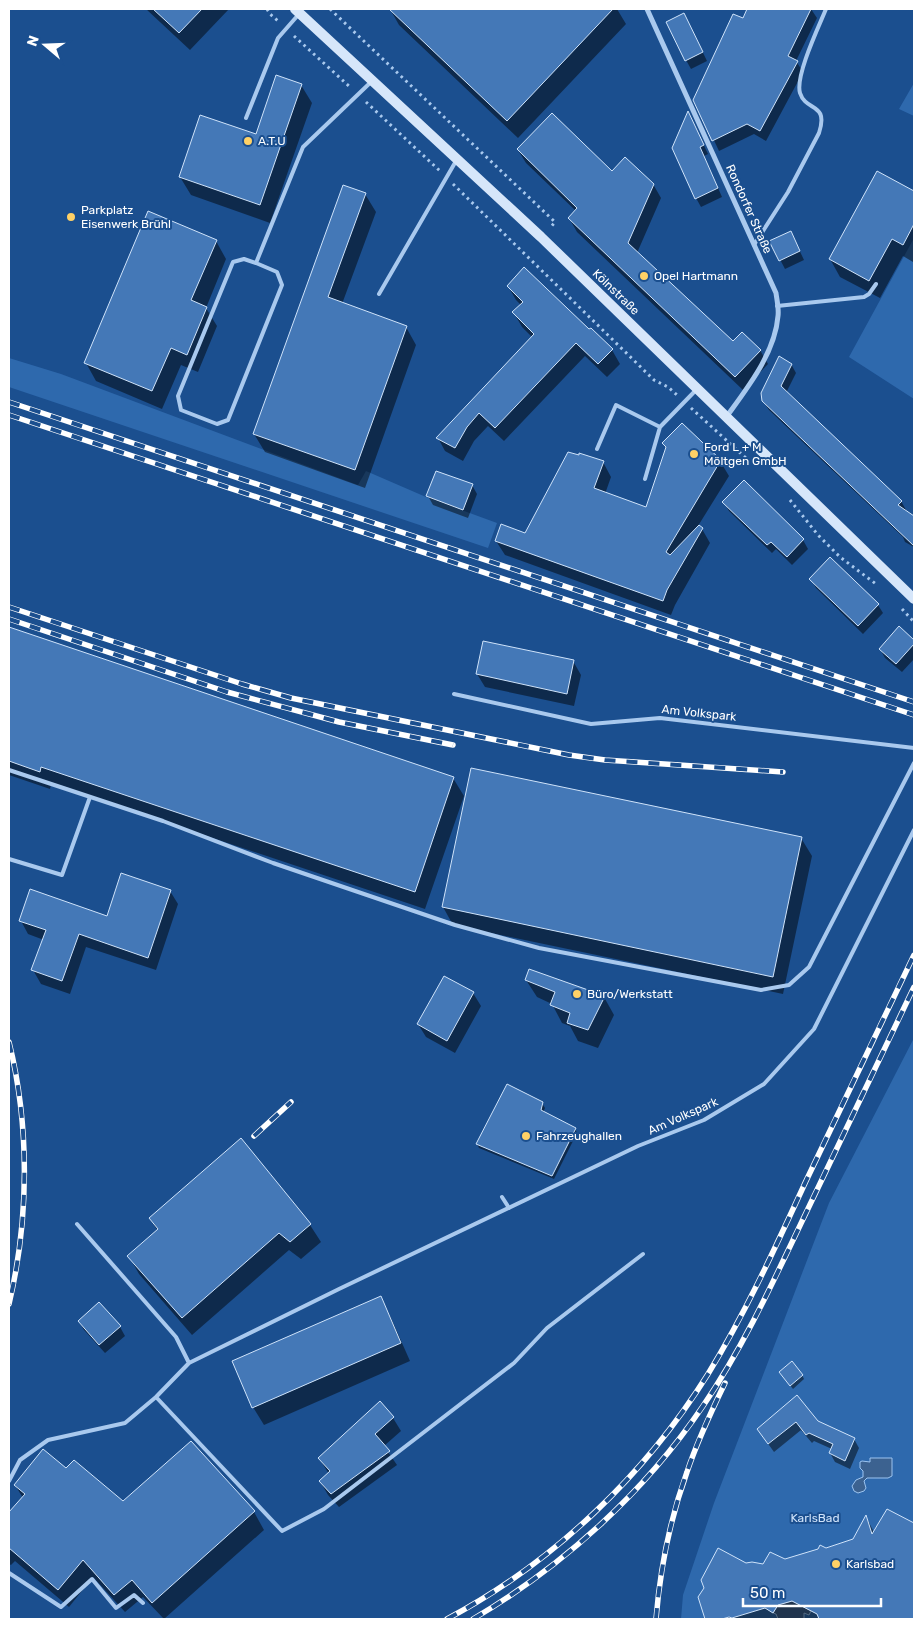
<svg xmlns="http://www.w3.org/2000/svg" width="923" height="1628" viewBox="0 0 923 1628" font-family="Rubik,sans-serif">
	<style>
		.green { fill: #2e69ad }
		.water { fill: #3c6290; stroke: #9cc4f0 }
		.shadow { fill: #0007 }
		.building { fill: #4478b7; stroke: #cfe3fa }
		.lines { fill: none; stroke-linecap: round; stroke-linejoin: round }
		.path { stroke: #a9c9ee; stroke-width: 3; stroke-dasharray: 2.5 4; stroke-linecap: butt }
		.service { stroke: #a9c9ee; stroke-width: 4 }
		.minor { stroke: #a9c9ee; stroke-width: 5 }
		.secondary { stroke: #d6e6fa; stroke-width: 10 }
		.rail-casing { stroke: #fff; stroke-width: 5.5 }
		.rail { stroke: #1b4f8f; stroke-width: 4; stroke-dasharray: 11; stroke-linecap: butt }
		.poi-dot { fill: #ffd166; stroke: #1b4f8f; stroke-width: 2 }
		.labels { text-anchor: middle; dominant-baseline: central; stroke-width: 4; stroke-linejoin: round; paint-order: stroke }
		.poi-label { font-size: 12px; fill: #fff; stroke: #1b4f8f; text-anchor: start }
		.street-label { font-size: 12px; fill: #fff; stroke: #1b4f8f }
		.park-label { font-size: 12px; fill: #cfe3fa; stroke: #1b4f8f }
	</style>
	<rect width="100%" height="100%" fill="#1b4f8f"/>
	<path class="green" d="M 914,83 L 914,116 L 899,109 Z
		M 914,238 L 914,399 L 849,357 Z
		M 9,358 L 61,374 L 358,485 L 366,471 L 426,497 L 497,523 L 488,548 L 9,387 Z
		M 914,1038 L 914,1619 L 681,1619 L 683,1595 L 714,1503 L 829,1203 Z"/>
	<path class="water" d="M 870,1458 L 892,1458 L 892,1476 L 888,1478 L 867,1478 L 864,1481 L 866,1488 L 864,1491 L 858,1493 L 854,1491 L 852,1486 L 856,1480 L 863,1477 L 863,1471 L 860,1468 L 860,1462 L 862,1461 L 870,1462 Z
		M 792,1601 L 811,1611 L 809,1615 L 804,1613 L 804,1619 L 778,1619 L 776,1614 L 773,1613 L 778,1605 Z"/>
	<path class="shadow" d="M 146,9 L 229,9 L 190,50 Z
		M 390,9 L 617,9 L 626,24 L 518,138 L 399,25 Z
		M 748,9 L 811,9 L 817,18 L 796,61 L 803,72 L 766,141 L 754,134 L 719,151 L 695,100 L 743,20 Z
		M 689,24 L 707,61 L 691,69 L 686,60 Z
		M 301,85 L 312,103 L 270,223 L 191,195 L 180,177 L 256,136 Z
		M 689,114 L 708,154 L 704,156 L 722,197 L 701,207 L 696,198 Z
		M 518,150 L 653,184 L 661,198 L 637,253 L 733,343 L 760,350 L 768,364 L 743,390 L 577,232 L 569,218 L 576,211 L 526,163 Z
		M 878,173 L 914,193 L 914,260 L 913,262 L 903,256 L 880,298 L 840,277 L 830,259 Z
		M 365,194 L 376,212 L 342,304 L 406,327 L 416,345 L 365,488 L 265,452 L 254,434 Z
		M 216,241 L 226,259 L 206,308 L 217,326 L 198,372 L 181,365 L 162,409 L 96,381 L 86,363 Z
		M 795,241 L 804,260 L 785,269 L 771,242 Z
		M 508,286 L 589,331 L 612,350 L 620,364 L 607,377 L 585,356 L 504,441 L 488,426 L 474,441 L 463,461 L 445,451 L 438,438 L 532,337 L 522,327 L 514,313 L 521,305 L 516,300 Z
		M 791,364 L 796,373 L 786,393 L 901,501 L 906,510 L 905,511 L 914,517 L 914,547 L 905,542 L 903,537 L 769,410 L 763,401 Z
		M 682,425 L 720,461 L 729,476 L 698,526 L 702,529 L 710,543 L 675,605 L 671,615 L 505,555 L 496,541 L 525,534 L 603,462 L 611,477 L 605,494 L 646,508 Z
		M 744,482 L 803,540 L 808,549 L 792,565 L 776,549 L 772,553 L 729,511 L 724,502 Z
		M 472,485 L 477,494 L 468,518 L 433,505 L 428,496 Z
		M 811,579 L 878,605 L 883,613 L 863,634 L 816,588 Z
		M 899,628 L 914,642 L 914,659 L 902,672 L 885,658 L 880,649 Z
		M 9,629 L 453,778 L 464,796 L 425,909 L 51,784 L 50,789 L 9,775 Z
		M 573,661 L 581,675 L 574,706 L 485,687 L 477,674 Z
		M 472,770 L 801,838 L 812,856 L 783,994 L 453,925 L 443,907 Z
		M 170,891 L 178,904 L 156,970 L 86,947 L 70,994 L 41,984 L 33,970 L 44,940 L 28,934 L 21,921 L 108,917 Z
		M 526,980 L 604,997 L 614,1015 L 598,1048 L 578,1041 L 570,1026 L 562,1023 L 552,1004 L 537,997 Z
		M 473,993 L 481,1006 L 455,1053 L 426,1037 L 418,1024 Z
		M 542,1103 L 545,1108 L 543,1113 L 575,1129 L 577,1133 L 554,1179 L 479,1148 L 477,1144 Z
		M 241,1140 L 310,1225 L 321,1242 L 301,1259 L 289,1250 L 192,1335 L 139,1274 L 129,1256 L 158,1231 L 150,1219 Z
		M 380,1298 L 390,1316 L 410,1361 L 264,1425 L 253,1407 Z
		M 99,1303 L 120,1327 L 125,1336 L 105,1353 L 84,1330 L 79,1321 Z
		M 802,1375 L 804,1379 L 793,1389 L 783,1376 Z
		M 797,1397 L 817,1422 L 854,1439 L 859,1448 L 850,1469 L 835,1462 L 830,1453 L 832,1449 L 814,1441 L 812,1443 L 801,1430 L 774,1452 L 764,1438 L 758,1430 Z
		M 380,1403 L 393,1418 L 401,1431 L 384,1446 L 397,1465 L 339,1507 L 328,1495 L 320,1481 L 329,1474 L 319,1458 Z
		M 191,1443 L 254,1512 L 264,1530 L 164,1619 L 143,1597 L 125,1612 L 93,1577 L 69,1607 L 15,1561 L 11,1565 L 9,1564 L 9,1514 L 23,1498 L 15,1485 L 66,1469 L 123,1502 Z
		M 888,1511 L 914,1525 L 914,1619 L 707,1619 L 700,1597 L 746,1564 L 764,1566 L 854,1540 L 866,1517 L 874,1532 Z"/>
	<path class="building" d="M 153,9 L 202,9 L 179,33 Z
		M 389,9 L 613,9 L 507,121 Z
		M 747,9 L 811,9 L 788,56 L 798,61 L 760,131 L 747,124 L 712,141 L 693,100 L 733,14 L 743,18 Z
		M 684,13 L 703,52 L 685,61 L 666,22 Z
		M 276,75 L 302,84 L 260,205 L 179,177 L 200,115 L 256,134 Z
		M 688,111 L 704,145 L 700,147 L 718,188 L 695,199 L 672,148 Z
		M 552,113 L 612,171 L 625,157 L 654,184 L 628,243 L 733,341 L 742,332 L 761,350 L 735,377 L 568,218 L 577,208 L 517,149 Z
		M 877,171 L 914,191 L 914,224 L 903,245 L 892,239 L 869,281 L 829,259 Z
		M 343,185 L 366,193 L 328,297 L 407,326 L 355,470 L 253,434 Z
		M 148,211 L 217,240 L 191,300 L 207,307 L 187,355 L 171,348 L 152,391 L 84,363 Z
		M 791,231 L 800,251 L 779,261 L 769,241 Z
		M 524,267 L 589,329 L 591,328 L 613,349 L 598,364 L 576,343 L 495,428 L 479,413 L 467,427 L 455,448 L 436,438 L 534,334 L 512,312 L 523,302 L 507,286 Z
		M 779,356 L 792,364 L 781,386 L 902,501 L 898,505 L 914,516 L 914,546 L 762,401 L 761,393 Z
		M 682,423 L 721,460 L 666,552 L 670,555 L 699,525 L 703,528 L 667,590 L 663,601 L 495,541 L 501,524 L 525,533 L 568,452 L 579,455 L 579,453 L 604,461 L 594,488 L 646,507 L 666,447 L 662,443 Z
		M 436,471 L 473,484 L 463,510 L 426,496 Z
		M 744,480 L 804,539 L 787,557 L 771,542 L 767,545 L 722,502 Z
		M 830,557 L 879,604 L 858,626 L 809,579 Z
		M 899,626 L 914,640 L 914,644 L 896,664 L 879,649 Z
		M 9,627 L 454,777 L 415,892 L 41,767 L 40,772 L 9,761 Z
		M 483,641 L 574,660 L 567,694 L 476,674 Z
		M 471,768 L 802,837 L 773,977 L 442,907 Z
		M 121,873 L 171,890 L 148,958 L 79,934 L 62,981 L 31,970 L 46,930 L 19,921 L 30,889 L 107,916 Z
		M 529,969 L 605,996 L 588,1030 L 567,1023 L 570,1013 L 550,1005 L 555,992 L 525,980 Z
		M 444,976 L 474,992 L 447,1041 L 417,1024 Z
		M 507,1084 L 543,1102 L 541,1110 L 576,1128 L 552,1176 L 476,1144 Z
		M 241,1138 L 311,1224 L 290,1242 L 279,1233 L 182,1318 L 127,1256 L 158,1229 L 149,1218 Z
		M 381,1296 L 401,1343 L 252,1408 L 232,1361 Z
		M 99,1302 L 121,1326 L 99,1345 L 78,1321 Z
		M 792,1361 L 803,1375 L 790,1386 L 779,1372 Z
		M 797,1395 L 818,1421 L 855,1438 L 845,1461 L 829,1453 L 833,1444 L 809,1433 L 806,1435 L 796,1422 L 768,1444 L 757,1429 Z
		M 380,1401 L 394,1417 L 375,1434 L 390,1451 L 331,1494 L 319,1481 L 330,1471 L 318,1458 Z
		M 191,1441 L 255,1511 L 152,1603 L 132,1580 L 114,1595 L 83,1560 L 58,1590 L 9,1548 L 9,1512 L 25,1494 L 14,1485 L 43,1449 L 66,1468 L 74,1460 L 123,1501 Z
		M 887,1509 L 914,1523 L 914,1619 L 819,1619 L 817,1614 L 792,1601 L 778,1605 L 773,1613 L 765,1608 L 732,1618 L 729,1617 L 722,1619 L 705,1619 L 698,1597 L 704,1588 L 701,1580 L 718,1548 L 746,1563 L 752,1562 L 763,1564 L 770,1552 L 785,1559 L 818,1549 L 820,1545 L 826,1548 L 853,1539 L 866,1515 L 872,1534 Z"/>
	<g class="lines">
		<path class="path" d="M 267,9 L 270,14 L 278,21
			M 330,9 L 555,222 L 550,228
			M 294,36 L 350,87
			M 366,102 L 440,171
			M 453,184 L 654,380 L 668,387 L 677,395
			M 691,408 L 747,459
			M 790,500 L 818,535 L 840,557 L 876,584
			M 902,609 L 914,622"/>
		<path class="service" d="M 246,118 L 278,38 L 299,14
			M 754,245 L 788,192 L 819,133 C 829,102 806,112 800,93 C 795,76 819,26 826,9
			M 256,263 L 277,272 L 282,285 L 228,420 L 217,424 L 181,410 L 178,396 L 233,262 L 244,259 L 256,263 L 303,147 L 371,82
			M 379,294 L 456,161
			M 777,306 L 864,297 L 869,294 L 876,284
			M 597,449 L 616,405 L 660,427
			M 645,479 L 660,427 L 696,390
			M 454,694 L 591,724 L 660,718 L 914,748
			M 9,770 L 163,821 L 273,863 L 455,925 L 539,948 L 761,990 L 789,985 L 809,967 L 914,763
			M 9,859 L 62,875 L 90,797
			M 502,1197 L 509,1208
			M 77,1224 L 176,1337 L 189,1363
			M 156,1397 L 282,1531 L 324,1509 L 514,1363 L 547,1328 L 643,1254
			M 9,1481 L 20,1460 L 48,1440 L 125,1423 L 156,1397 L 189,1363 L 339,1289 L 638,1146 L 704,1120 L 764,1084 L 814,1029 L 914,830
			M 9,1573 L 61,1607 L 92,1579 L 116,1608 L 134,1595 L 143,1603"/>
		<path class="minor" d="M 647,9 L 776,293 C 777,301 779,309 778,316 C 775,353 748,387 727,416"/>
		<path class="secondary" d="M 295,9 L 541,237 L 914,599"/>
		<defs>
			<path id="rail" d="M 9,402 L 914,702
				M 9,415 L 914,715
				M 9,607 L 242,684 L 291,698 L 569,755 L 605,760 L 783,772
				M 9,619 L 227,692 L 339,722 L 453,745
				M 9,1042 C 30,1127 29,1220 9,1304
				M 254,1136 L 291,1102
				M 447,1619 C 553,1563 645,1475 708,1374 C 746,1312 776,1246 806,1181 C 842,1105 878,1030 914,955
				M 473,1619 C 563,1566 644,1493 703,1406 C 744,1346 774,1280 805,1215 C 841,1139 878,1063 914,987
				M 656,1619 C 660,1570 670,1519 687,1472 C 697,1442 711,1412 725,1383"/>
		</defs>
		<use href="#rail" class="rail-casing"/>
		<use href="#rail" class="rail"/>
	</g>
	<g class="poi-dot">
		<circle cx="248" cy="141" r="5"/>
		<circle cx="71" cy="217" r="5"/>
		<circle cx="644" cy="276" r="5"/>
		<circle cx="694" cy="454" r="5"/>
		<circle cx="577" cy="994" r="5"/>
		<circle cx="526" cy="1136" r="5"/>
		<circle cx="836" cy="1564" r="5"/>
	</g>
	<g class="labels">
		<g class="poi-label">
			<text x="258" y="141">A.T.U</text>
			<text x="81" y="210">Parkplatz<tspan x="81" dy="14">Eisenwerk Brühl</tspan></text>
			<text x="654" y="276">Opel Hartmann</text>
			<text x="704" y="447">Ford L + M<tspan x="704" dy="14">Möltgen GmbH</tspan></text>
			<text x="587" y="994">Büro/Werkstatt</text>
			<text x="536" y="1136">Fahrzeughallen</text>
			<text x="846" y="1564">Karlsbad</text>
		</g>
		<g class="street-label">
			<text transform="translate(749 209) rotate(66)">Rondorfer Straße</text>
			<text transform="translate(616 292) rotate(44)">Kölnstraße</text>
			<text transform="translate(699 713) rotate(6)">Am Volkspark</text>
			<text transform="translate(683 1116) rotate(-24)">Am Volkspark</text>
		</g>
		<g class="park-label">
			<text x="815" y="1518">KarlsBad</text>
		</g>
	</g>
	<rect width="923" height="1628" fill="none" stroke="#ffffff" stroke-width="20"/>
	<g transform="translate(45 45) rotate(289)" stroke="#1b4f8f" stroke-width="4" paint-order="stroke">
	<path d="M0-4L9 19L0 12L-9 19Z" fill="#ffffff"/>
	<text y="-8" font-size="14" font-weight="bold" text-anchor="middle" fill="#ffffff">N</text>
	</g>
	<path d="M743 1598v8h138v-8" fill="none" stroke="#ffffff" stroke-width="2.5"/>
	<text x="750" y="1598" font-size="15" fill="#ffffff" stroke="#1b4f8f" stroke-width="4" paint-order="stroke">50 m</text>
</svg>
